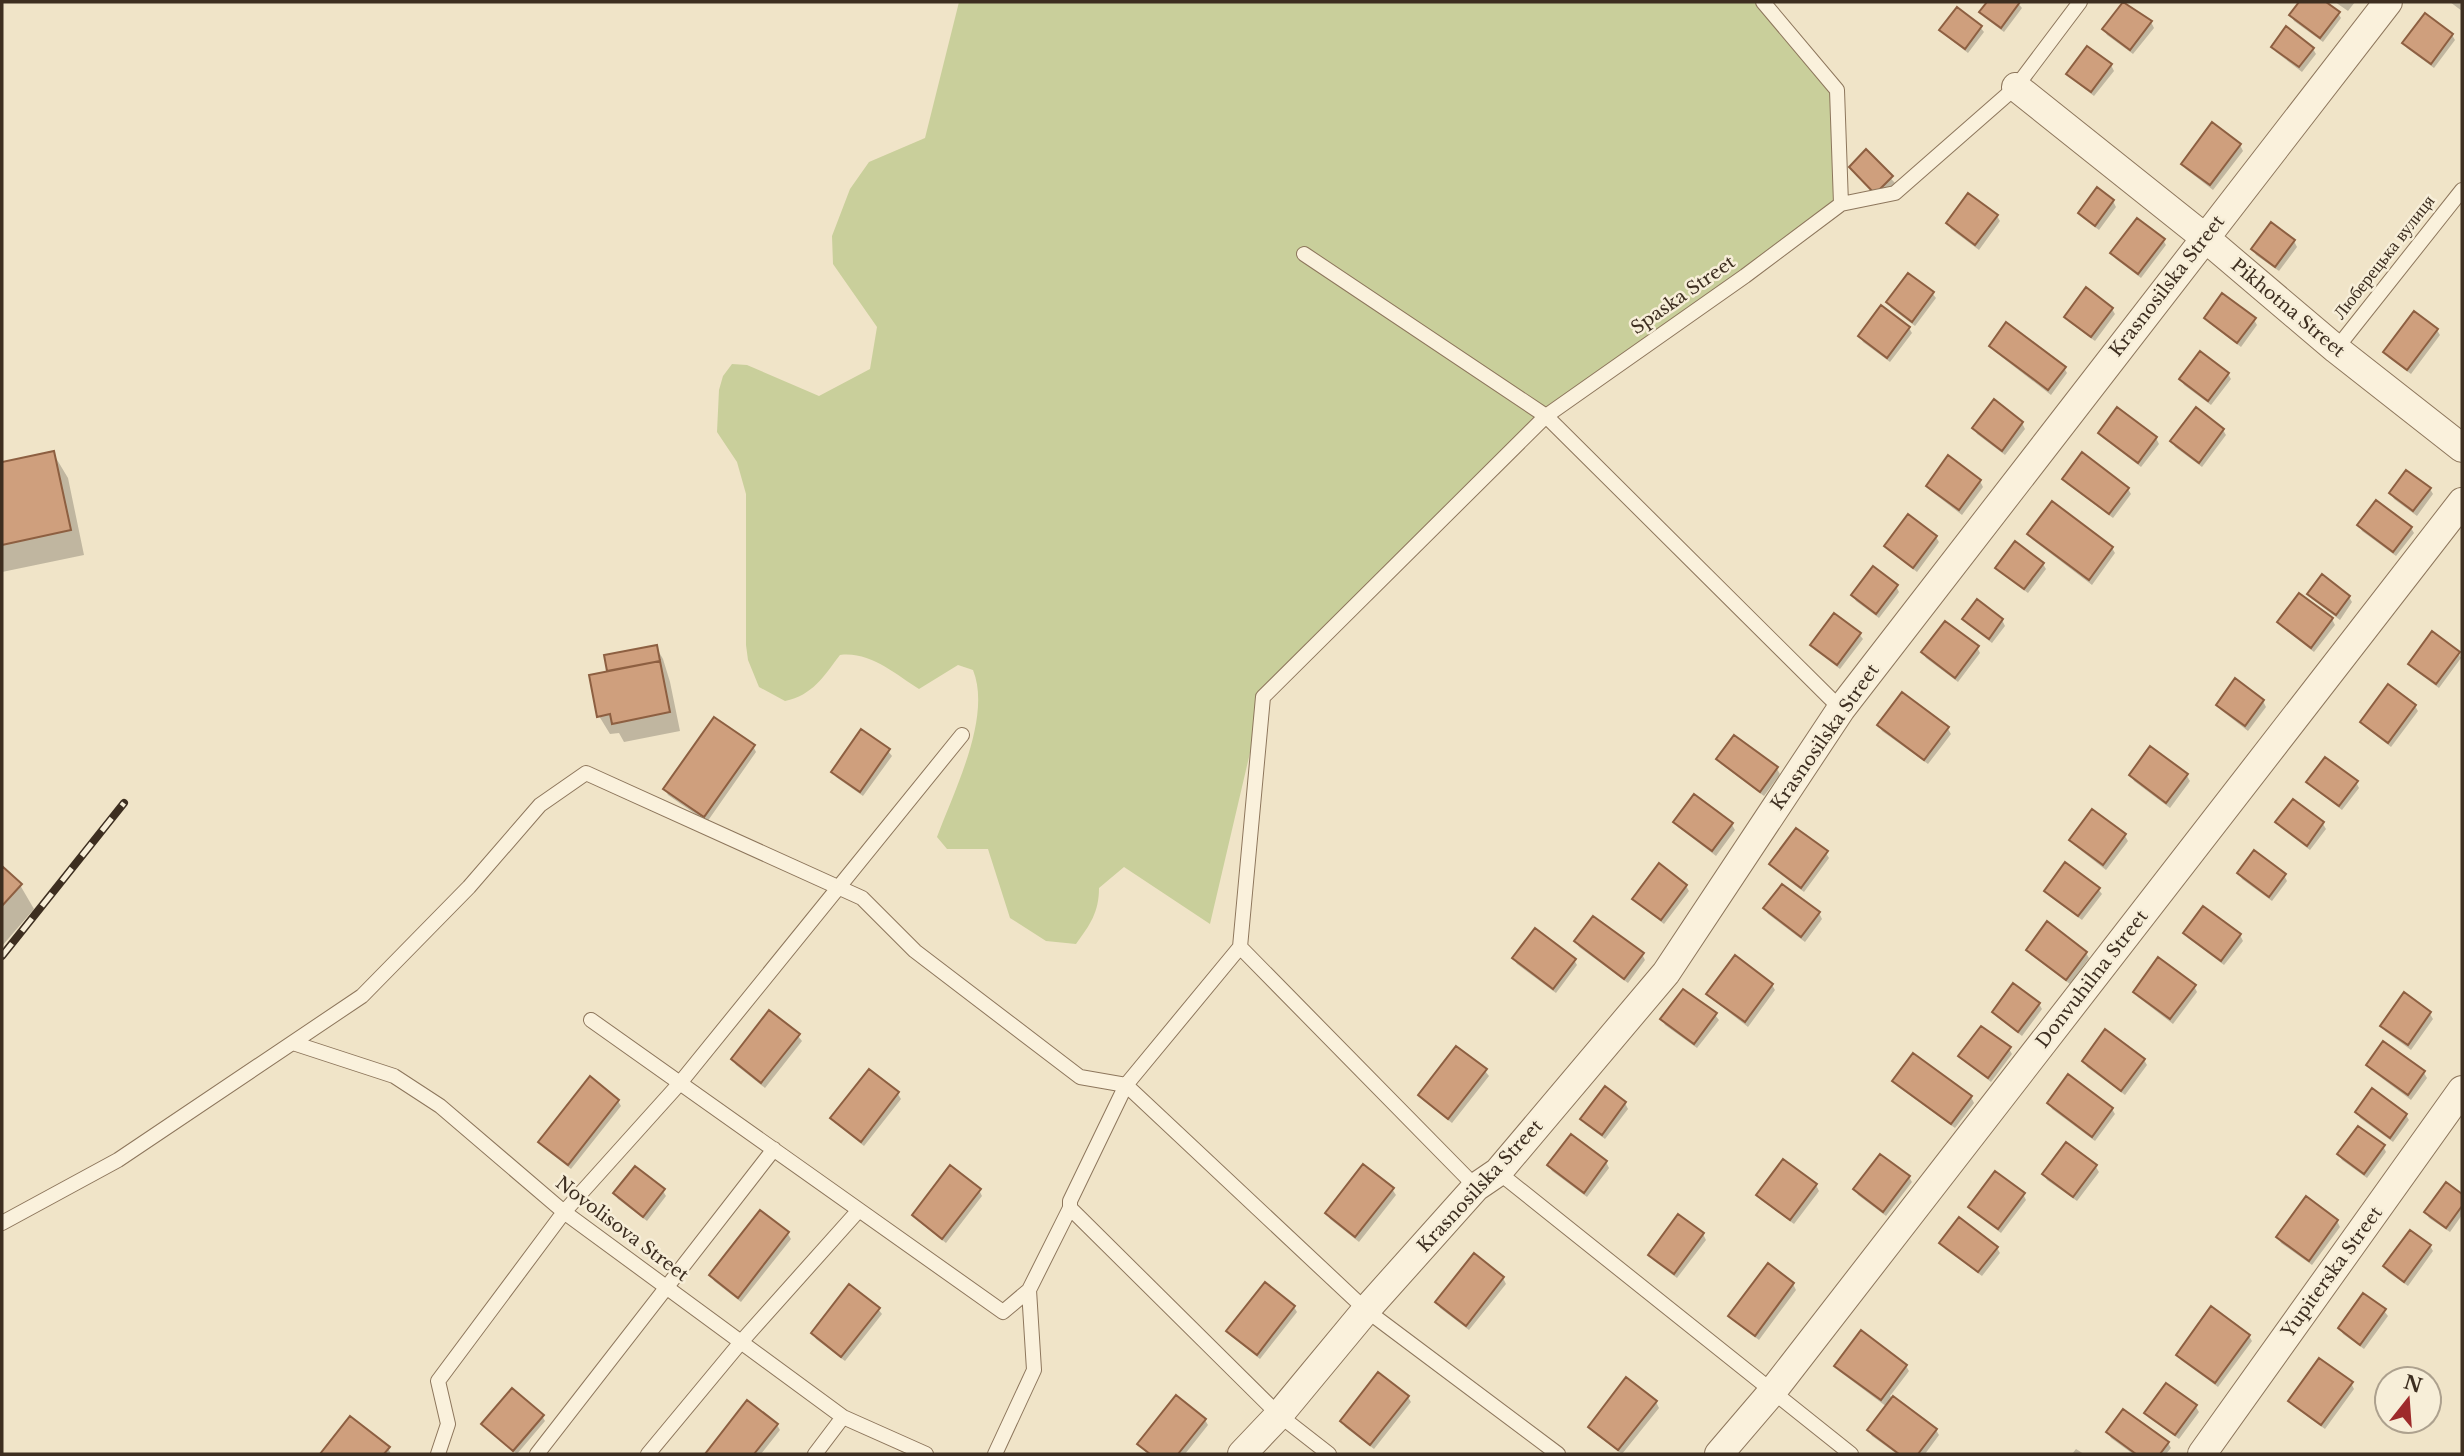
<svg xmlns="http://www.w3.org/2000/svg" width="2464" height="1456" viewBox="0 0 2464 1456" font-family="'Libre Baskerville',serif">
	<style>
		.green { fill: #c9cf9b }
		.shadow { fill: #0003 }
		.building { fill: #cf9f7d; stroke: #8d5f41; stroke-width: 2 }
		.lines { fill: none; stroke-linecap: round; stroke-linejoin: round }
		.lane-casing { stroke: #8d765c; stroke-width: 16 }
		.street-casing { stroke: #8d765c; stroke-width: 30 }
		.lane { stroke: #faf1dc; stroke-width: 14 }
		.street { stroke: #faf1dc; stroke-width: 28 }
		.rail-casing { stroke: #3d2e20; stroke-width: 8 }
		.rail { stroke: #f7eed8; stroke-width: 5; stroke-dasharray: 16; stroke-linecap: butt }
		.labels { text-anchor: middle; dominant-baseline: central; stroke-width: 5; stroke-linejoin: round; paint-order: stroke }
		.street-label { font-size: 18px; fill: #3d2e20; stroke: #f7eed8 }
	</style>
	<rect width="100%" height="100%" fill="#f0e4c8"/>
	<path class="green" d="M 959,2 L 1763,2 L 1837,90 L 1841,204 L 1546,416 L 1263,697 L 1210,924 L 1124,867 L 1099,888 C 1099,912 1090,925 1076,944 L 1046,941 L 1010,918 L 988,849 L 947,849 L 937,837 C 954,791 992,717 973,670 L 958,665 L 919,689 C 895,674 870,651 840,655 C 823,677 813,695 785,701 L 759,687 L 748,660 L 746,645 L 746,494 L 737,462 L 717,432 L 719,390 L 723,376 L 732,364 L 747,365 L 819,396 L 870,369 L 877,327 L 833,264 L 832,236 L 850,189 L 869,162 L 925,138 Z"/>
	<path class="shadow" d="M 1989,2 L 2017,2 L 2022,8 L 2004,32 L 1984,17 L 1981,12 Z
		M 2301,2 L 2323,2 L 2338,13 L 2341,18 L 2323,42 L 2294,21 L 2291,15 Z
		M 2335,2 L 2355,2 L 2348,11 Z
		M 2450,2 L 2462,2 L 2462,11 Z
		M 2124,3 L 2151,22 L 2154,28 L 2133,54 L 2107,35 L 2104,30 Z
		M 1980,27 L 1984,32 L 1968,53 L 1945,35 L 1942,30 Z
		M 2452,35 L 2455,40 L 2434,68 L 2407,48 L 2404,43 Z
		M 2273,47 L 2313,49 L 2316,54 L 2302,72 L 2276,52 Z
		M 2111,65 L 2114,71 L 2094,96 L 2072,79 L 2068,74 Z
		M 2240,145 L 2243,151 L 2213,190 L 2186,169 L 2183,164 Z
		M 1866,152 L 1895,183 L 1879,198 L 1851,167 Z
		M 2113,201 L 2116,207 L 2099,230 L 2083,218 L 2080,213 Z
		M 1997,216 L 2000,221 L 1979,250 L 1951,229 L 1948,223 Z
		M 2163,240 L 2166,245 L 2141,278 L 2116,259 L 2112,254 Z
		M 2294,241 L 2297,247 L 2279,271 L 2256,255 L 2253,249 Z
		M 1932,293 L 1936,298 L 1915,326 L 1891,308 L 1888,303 Z
		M 2112,309 L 2115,314 L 2095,341 L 2069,322 L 2066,317 Z
		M 2206,318 L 2254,320 L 2257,325 L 2241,347 L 2209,323 Z
		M 1909,328 L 1912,333 L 1890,362 L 1863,342 L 1860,336 Z
		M 2437,330 L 2440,335 L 2411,374 L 2389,358 L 2385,352 Z
		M 1991,346 L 2064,368 L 2067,373 L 2051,395 L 1994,351 Z
		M 2228,374 L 2231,379 L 2211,405 L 2184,385 L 2181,379 Z
		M 2022,423 L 2025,429 L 2005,455 L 1977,434 L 1974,428 Z
		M 2223,430 L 2226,435 L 2202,467 L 2175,447 L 2172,441 Z
		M 2100,433 L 2156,438 L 2159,444 L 2141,467 L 2103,438 Z
		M 53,453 L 68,478 L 84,555 L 2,572 L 2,464 Z
		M 2064,479 L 2128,489 L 2131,494 L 2113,518 L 2067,484 Z
		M 1980,481 L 1983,487 L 1962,515 L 1931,491 L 1928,486 Z
		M 2430,489 L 2433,494 L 2417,516 L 2394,499 L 2391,493 Z
		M 2359,525 L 2411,528 L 2414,533 L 2396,556 L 2362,531 Z
		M 2029,535 L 2112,548 L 2115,553 L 2092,585 L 2033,540 Z
		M 1936,537 L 1939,542 L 1917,572 L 1890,551 L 1886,546 Z
		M 2043,564 L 2046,569 L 2028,593 L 2001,573 L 1997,568 Z
		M 1896,586 L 1899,592 L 1879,618 L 1856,601 L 1853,596 Z
		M 2309,594 L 2349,597 L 2352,602 L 2340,620 L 2312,599 Z
		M 1964,619 L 2002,620 L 2005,626 L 1992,643 L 1967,624 Z
		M 2332,619 L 2335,625 L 2314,652 L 2282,627 L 2279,622 Z
		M 1859,634 L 1863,639 L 1840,669 L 1815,650 L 1812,645 Z
		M 656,647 L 663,659 L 670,682 L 680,731 L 624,742 L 619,733 L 610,734 L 599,716 L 610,673 L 606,657 Z
		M 1977,647 L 1980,653 L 1958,682 L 1926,658 L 1923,653 Z
		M 2458,653 L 2461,658 L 2439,688 L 2413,669 L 2410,664 Z
		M 2236,681 L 2263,701 L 2266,707 L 2248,731 L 2221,710 L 2218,705 Z
		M 2415,706 L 2418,711 L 2391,747 L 2365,727 L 2362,722 Z
		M 1879,725 L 1948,729 L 1951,734 L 1928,764 L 1882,731 Z
		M 1735,737 L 1777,769 L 1780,774 L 1764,796 L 1721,764 L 1718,759 Z
		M 753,746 L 756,752 L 707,822 L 668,795 L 665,789 Z
		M 888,751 L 892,756 L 863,796 L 836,777 L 833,772 Z
		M 2131,775 L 2187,776 L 2190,781 L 2170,808 L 2134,781 Z
		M 2308,782 L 2356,782 L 2359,788 L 2342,810 L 2312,787 Z
		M 1695,797 L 1732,825 L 1735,830 L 1716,856 L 1678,827 L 1675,822 Z
		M 2093,811 L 2125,836 L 2128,841 L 2106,870 L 2074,845 L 2071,840 Z
		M 2277,822 L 2323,824 L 2326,829 L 2310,850 L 2281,828 Z
		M 1826,853 L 1829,858 L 1804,892 L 1775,870 L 1772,864 Z
		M 2,869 L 20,885 L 34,909 L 2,946 Z
		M 2239,873 L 2284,875 L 2287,881 L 2272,901 L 2242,879 Z
		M 1686,886 L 1689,891 L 1664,924 L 1638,904 L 1634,899 Z
		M 1782,886 L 1819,913 L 1822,919 L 1805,942 L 1768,914 L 1765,909 Z
		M 2098,889 L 2102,894 L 2082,920 L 2049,896 L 2046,891 Z
		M 2185,933 L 2240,935 L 2243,941 L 2224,965 L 2188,938 Z
		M 1576,941 L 1642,954 L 1645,960 L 1628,983 L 1579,947 Z
		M 2028,950 L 2086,953 L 2089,958 L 2070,984 L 2031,955 Z
		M 1514,959 L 1574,960 L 1577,965 L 1556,993 L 1517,964 Z
		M 1772,985 L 1775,990 L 1748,1027 L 1712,999 L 1708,994 Z
		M 2194,986 L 2197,992 L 2173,1024 L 2138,997 L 2135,992 Z
		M 2404,995 L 2430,1014 L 2433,1019 L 2411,1050 L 2385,1031 L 2382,1026 Z
		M 2039,1004 L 2042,1009 L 2022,1036 L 1997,1017 L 1994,1012 Z
		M 1715,1015 L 1719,1020 L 1697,1048 L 1665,1025 L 1662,1019 Z
		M 798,1036 L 802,1041 L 765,1088 L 736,1065 L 733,1060 Z
		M 2384,1043 L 2424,1073 L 2427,1078 L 2411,1100 L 2371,1070 L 2368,1065 Z
		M 2009,1049 L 2012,1054 L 1991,1082 L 1964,1061 L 1960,1056 Z
		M 2144,1060 L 2147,1065 L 2125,1095 L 2087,1067 L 2084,1061 Z
		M 1485,1071 L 1489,1076 L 1452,1123 L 1423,1100 L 1420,1095 Z
		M 1894,1081 L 1971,1097 L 1974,1103 L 1955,1128 L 1897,1086 Z
		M 898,1094 L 901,1099 L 864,1146 L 835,1123 L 832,1118 Z
		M 618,1101 L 621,1106 L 571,1169 L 544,1148 L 541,1143 Z
		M 1625,1103 L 1628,1109 L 1605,1139 L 1585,1124 L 1582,1119 Z
		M 2049,1103 L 2112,1109 L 2115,1114 L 2095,1141 L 2052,1109 Z
		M 2357,1112 L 2406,1115 L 2409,1120 L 2393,1142 L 2360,1118 Z
		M 1571,1136 L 1606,1162 L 1609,1168 L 1587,1197 L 1552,1171 L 1549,1166 Z
		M 2383,1146 L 2386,1152 L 2367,1178 L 2342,1160 L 2339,1154 Z
		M 2096,1167 L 2099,1172 L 2077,1201 L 2047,1180 L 2044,1174 Z
		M 1909,1177 L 1912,1182 L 1886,1216 L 1858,1195 L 1855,1189 Z
		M 1816,1185 L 1819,1191 L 1794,1224 L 1761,1200 L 1758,1195 Z
		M 2447,1185 L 2462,1196 L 2462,1215 L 2450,1232 L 2429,1218 L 2426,1212 Z
		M 1392,1189 L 1396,1195 L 1359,1242 L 1330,1219 L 1327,1213 Z
		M 979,1190 L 982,1196 L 946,1243 L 917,1220 L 914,1215 Z
		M 663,1191 L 666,1196 L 647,1221 L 618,1199 L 615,1194 Z
		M 2023,1194 L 2026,1200 L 2001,1233 L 1973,1212 L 1970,1207 Z
		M 2337,1221 L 2340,1227 L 2312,1265 L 2281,1243 L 2278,1237 Z
		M 788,1234 L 791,1239 L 741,1302 L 714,1281 L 711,1275 Z
		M 1703,1234 L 1706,1240 L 1677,1278 L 1653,1260 L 1650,1255 Z
		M 1942,1243 L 1997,1248 L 2000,1253 L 1982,1276 L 1945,1249 Z
		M 2430,1246 L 2433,1251 L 2408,1286 L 2388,1272 L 2385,1266 Z
		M 1768,1266 L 1793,1284 L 1796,1290 L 1759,1340 L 1734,1321 L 1730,1316 Z
		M 1503,1278 L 1506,1284 L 1469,1330 L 1440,1308 L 1437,1302 Z
		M 1294,1307 L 1297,1312 L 1260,1359 L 1231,1336 L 1228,1331 Z
		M 878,1309 L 882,1314 L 845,1361 L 816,1339 L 813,1333 Z
		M 2384,1311 L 2388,1316 L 2364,1349 L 2343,1334 L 2340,1328 Z
		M 2249,1336 L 2252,1341 L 2218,1387 L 2181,1360 L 2178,1355 Z
		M 1836,1366 L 1906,1366 L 1909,1371 L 1890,1396 L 1936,1430 L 1939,1435 L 1925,1454 L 1897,1454 L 1872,1436 L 1869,1430 L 1887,1407 L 1839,1371 Z
		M 2351,1383 L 2354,1389 L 2325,1429 L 2293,1406 L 2290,1401 Z
		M 1408,1397 L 1411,1402 L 1374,1449 L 1345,1427 L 1342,1421 Z
		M 1656,1402 L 1659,1408 L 1622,1454 L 1593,1432 L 1590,1427 Z
		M 748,1403 L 777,1425 L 780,1430 L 761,1454 L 707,1454 Z
		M 2196,1407 L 2199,1412 L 2179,1439 L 2149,1418 L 2146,1413 Z
		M 542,1416 L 545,1421 L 517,1454 L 486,1429 L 483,1424 Z
		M 350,1418 L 388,1448 L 391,1454 L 322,1454 Z
		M 1205,1420 L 1208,1425 L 1185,1454 L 1148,1454 L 1139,1444 Z
		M 2108,1432 L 2168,1443 L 2171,1448 L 2166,1454 L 2133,1454 L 2111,1438 Z
		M 2076,1449 L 2084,1454 L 2072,1454 Z"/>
	<path class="building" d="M 1987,2 L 2020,2 L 2001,28 L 1979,12 Z
		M 2123,2 L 2152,21 L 2130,50 L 2102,29 Z
		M 2299,2 L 2326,2 L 2340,12 L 2320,38 L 2289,15 Z
		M 1957,7 L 1982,26 L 1965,49 L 1939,30 Z
		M 2425,13 L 2453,34 L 2431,64 L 2402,43 Z
		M 2286,26 L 2314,48 L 2299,67 L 2271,47 Z
		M 2087,46 L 2112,64 L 2091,92 L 2066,74 Z
		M 2212,122 L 2241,144 L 2210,185 L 2181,164 Z
		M 1866,149 L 1893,176 L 1875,194 L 1849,167 Z
		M 2097,187 L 2114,200 L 2095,226 L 2078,213 Z
		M 1968,193 L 1998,215 L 1975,245 L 1946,223 Z
		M 2137,218 L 2165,239 L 2138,274 L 2110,253 Z
		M 2271,222 L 2295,240 L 2275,267 L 2251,249 Z
		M 1908,273 L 1934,292 L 1912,322 L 1886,302 Z
		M 2086,287 L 2113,308 L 2091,337 L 2064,317 Z
		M 2222,293 L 2256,318 L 2237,343 L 2204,318 Z
		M 1881,305 L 1910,327 L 1887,358 L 1858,336 Z
		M 2414,311 L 2438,329 L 2407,370 L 2383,352 Z
		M 2006,322 L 2066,367 L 2048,390 L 1989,346 Z
		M 2200,351 L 2229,373 L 2208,401 L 2179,379 Z
		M 1994,399 L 2023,422 L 2002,451 L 1972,428 Z
		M 2117,407 L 2157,437 L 2138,463 L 2098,433 Z
		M 2196,407 L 2224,429 L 2199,463 L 2170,441 Z
		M 54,451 L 71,530 L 2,545 L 2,462 Z
		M 2082,452 L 2129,488 L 2109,514 L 2062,479 Z
		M 1948,455 L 1981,480 L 1959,510 L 1926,486 Z
		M 2406,470 L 2431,488 L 2413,511 L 2389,493 Z
		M 2376,500 L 2412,527 L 2393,552 L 2357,525 Z
		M 2052,501 L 2113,547 L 2089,580 L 2027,534 Z
		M 1908,514 L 1937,536 L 1913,568 L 1884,546 Z
		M 2015,541 L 2044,563 L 2024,589 L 1995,568 Z
		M 1873,566 L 1898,585 L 1876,614 L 1851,595 Z
		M 2322,574 L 2350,596 L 2336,615 L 2307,594 Z
		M 2299,593 L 2333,618 L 2311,648 L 2277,622 Z
		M 1977,599 L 2003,619 L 1989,639 L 1962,619 Z
		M 1834,613 L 1861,633 L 1837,665 L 1810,645 Z
		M 1945,621 L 1979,646 L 1955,678 L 1921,652 Z
		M 2432,631 L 2460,652 L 2436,684 L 2408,664 Z
		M 657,645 L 660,661 L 607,671 L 604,655 Z
		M 660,661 L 670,712 L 612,724 L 610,714 L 597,717 L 589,675 Z
		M 2235,678 L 2264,700 L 2245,726 L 2216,705 Z
		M 2388,684 L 2416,705 L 2388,743 L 2360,722 Z
		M 1902,692 L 1949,727 L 1924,760 L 1877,725 Z
		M 714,717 L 755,745 L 704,817 L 663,789 Z
		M 861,729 L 890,749 L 860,792 L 831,772 Z
		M 1734,735 L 1778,767 L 1760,792 L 1716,759 Z
		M 2150,746 L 2188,774 L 2166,803 L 2129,775 Z
		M 2325,757 L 2358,781 L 2339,806 L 2306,782 Z
		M 1694,794 L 1733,823 L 1712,851 L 1673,822 Z
		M 2293,799 L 2324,822 L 2307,846 L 2275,822 Z
		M 2092,809 L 2126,834 L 2103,865 L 2069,840 Z
		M 1796,828 L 1828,851 L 1801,888 L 1769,864 Z
		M 2254,850 L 2286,874 L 2269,897 L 2237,873 Z
		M 2065,862 L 2100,888 L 2078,916 L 2044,891 Z
		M 1659,863 L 1687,885 L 1661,920 L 1632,899 Z
		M 2,866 L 22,884 L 2,906 Z
		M 1782,884 L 1820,912 L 1801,937 L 1763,908 Z
		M 2203,906 L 2241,934 L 2221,961 L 2183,933 Z
		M 1593,916 L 1644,953 L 1624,979 L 1574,941 Z
		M 2047,921 L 2087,952 L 2066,980 L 2026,950 Z
		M 1535,928 L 1576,959 L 1553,989 L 1512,958 Z
		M 1735,955 L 1773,984 L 1745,1022 L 1706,994 Z
		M 2158,957 L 2196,985 L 2170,1019 L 2133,992 Z
		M 2013,983 L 2040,1003 L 2018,1032 L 1992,1012 Z
		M 1683,989 L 1717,1013 L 1694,1044 L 1660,1019 Z
		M 2404,992 L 2431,1012 L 2408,1045 L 2380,1026 Z
		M 769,1010 L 800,1034 L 761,1083 L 731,1059 Z
		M 1981,1026 L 2011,1047 L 1988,1078 L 1958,1056 Z
		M 2105,1029 L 2145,1059 L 2121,1091 L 2082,1061 Z
		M 2383,1041 L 2425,1071 L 2408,1095 L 2366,1065 Z
		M 1456,1046 L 1487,1069 L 1448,1119 L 1418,1095 Z
		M 1913,1053 L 1972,1096 L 1951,1124 L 1892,1081 Z
		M 869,1069 L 899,1092 L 861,1142 L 830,1118 Z
		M 2068,1074 L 2113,1108 L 2092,1137 L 2047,1103 Z
		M 590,1076 L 619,1100 L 568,1165 L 538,1142 Z
		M 1605,1086 L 1626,1102 L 1602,1135 L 1580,1119 Z
		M 2372,1088 L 2407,1114 L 2390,1138 L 2355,1112 Z
		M 2358,1126 L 2385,1145 L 2364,1174 L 2337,1154 Z
		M 1571,1134 L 1607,1161 L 1584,1193 L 1547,1165 Z
		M 2066,1142 L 2097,1165 L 2073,1197 L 2042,1174 Z
		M 1880,1154 L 1910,1176 L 1883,1212 L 1853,1189 Z
		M 1783,1159 L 1817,1184 L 1790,1220 L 1756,1195 Z
		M 1363,1164 L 1394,1188 L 1355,1237 L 1325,1213 Z
		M 950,1165 L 981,1189 L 942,1239 L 912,1215 Z
		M 635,1166 L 665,1189 L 643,1217 L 613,1193 Z
		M 1995,1171 L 2025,1193 L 1998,1229 L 1968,1207 Z
		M 2446,1182 L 2462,1194 L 2462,1206 L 2446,1228 L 2424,1212 Z
		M 2306,1196 L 2338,1220 L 2309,1261 L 2276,1237 Z
		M 760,1210 L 789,1232 L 738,1298 L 709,1275 Z
		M 1678,1214 L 1704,1233 L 1674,1274 L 1648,1255 Z
		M 1959,1217 L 1998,1247 L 1978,1272 L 1939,1243 Z
		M 2410,1230 L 2431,1245 L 2404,1282 L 2383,1266 Z
		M 1474,1253 L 1504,1277 L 1466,1326 L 1435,1302 Z
		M 1768,1263 L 1794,1283 L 1755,1336 L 1728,1316 Z
		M 1265,1282 L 1295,1306 L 1257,1355 L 1226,1331 Z
		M 849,1284 L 880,1308 L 841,1357 L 811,1333 Z
		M 2363,1293 L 2386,1309 L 2360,1345 L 2338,1328 Z
		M 2211,1306 L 2250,1335 L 2215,1383 L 2176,1355 Z
		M 1861,1330 L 1907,1365 L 1881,1400 L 1834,1366 Z
		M 2319,1358 L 2353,1382 L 2321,1425 L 2288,1401 Z
		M 1378,1372 L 1409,1396 L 1370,1445 L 1340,1421 Z
		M 1626,1377 L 1657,1401 L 1618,1450 L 1588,1427 Z
		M 2166,1383 L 2197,1405 L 2175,1435 L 2144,1413 Z
		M 512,1388 L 544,1415 L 513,1451 L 481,1424 Z
		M 1176,1395 L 1206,1419 L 1178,1454 L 1150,1454 L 1137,1444 Z
		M 1893,1396 L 1937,1429 L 1918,1454 L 1899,1454 L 1867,1430 Z
		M 747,1400 L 778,1424 L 754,1454 L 705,1454 Z
		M 2123,1409 L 2169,1442 L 2160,1454 L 2136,1454 L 2106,1432 Z
		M 350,1416 L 390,1447 L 384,1454 L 320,1454 Z"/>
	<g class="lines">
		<defs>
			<path id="lane" d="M 1841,204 L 1895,193 L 2016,87 L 2080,2
				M 1304,254 L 1546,416 L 1841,709
				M 2336,349 L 2462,190
				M 1240,947 L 1476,1187
				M 591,1020 L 1003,1312 L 1029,1290
				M 293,1043 L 394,1076 L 440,1106 L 564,1212 L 843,1417 L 926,1454
				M 1498,1172 L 1851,1454
				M 1070,1208 L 1279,1415 L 1329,1454
				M 2,1223 L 118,1160 L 362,996 L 469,887 L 540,805 L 586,773 L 862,898 L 915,951 L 1080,1077 L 1126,1085 L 1366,1310 L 1558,1454
				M 438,1454 L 448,1424 L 438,1381 L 564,1212 L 680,1083 L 962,735
				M 537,1454 L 774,1149
				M 648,1454 L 741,1342 L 859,1210
				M 815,1454 L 843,1417
				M 995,1454 L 1034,1370 L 1029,1290 L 1070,1208 L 1070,1201 L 1126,1085 L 1240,947 L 1263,697 L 1546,416 L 1745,276 L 1841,204 L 1837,90 L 1763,2"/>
			<path id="street" d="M 2016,87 L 2204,237 L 2336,349 L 2462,448
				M 1242,1454 L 1279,1415 L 1366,1310 L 1476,1187 L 1498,1172 L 1666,973 L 1841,709 L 2388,2
				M 1719,1454 L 1772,1392 L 2462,502
				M 2202,1454 L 2462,1090"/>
		</defs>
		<use href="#lane" class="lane-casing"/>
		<use href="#street" class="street-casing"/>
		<use href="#lane" class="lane"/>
		<use href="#street" class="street"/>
		<defs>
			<path id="rail" d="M 2,956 L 124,803"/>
		</defs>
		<use href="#rail" class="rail-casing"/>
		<use href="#rail" class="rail"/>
	</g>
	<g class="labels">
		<g class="street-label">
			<text transform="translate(2384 257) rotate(-52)">Люберецька вулиця</text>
			<text transform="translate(2167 286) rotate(-52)">Krasnosilska Street</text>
			<text transform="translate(1683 295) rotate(-35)">Spaska Street</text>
			<text transform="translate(2288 308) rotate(40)">Pikhotna Street</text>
			<text transform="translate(1825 737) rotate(-55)">Krasnosilska Street</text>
			<text transform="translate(2092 979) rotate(-52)">Donvuhilna Street</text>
			<text transform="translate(1480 1186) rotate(-47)">Krasnosilska Street</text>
			<text transform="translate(622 1229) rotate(37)">Novolisova Street</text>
			<text transform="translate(2332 1272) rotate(-54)">Yupiterska Street</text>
		</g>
	</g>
	<rect width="2464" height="1456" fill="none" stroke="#3d2e20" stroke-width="7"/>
	<g transform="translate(2408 1400) rotate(17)"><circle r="33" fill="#f7eed8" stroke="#ada18e" stroke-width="2"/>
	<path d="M0-5L12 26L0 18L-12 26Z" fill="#9e2a2b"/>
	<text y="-10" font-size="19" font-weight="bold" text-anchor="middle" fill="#3d2e20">N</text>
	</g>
</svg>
